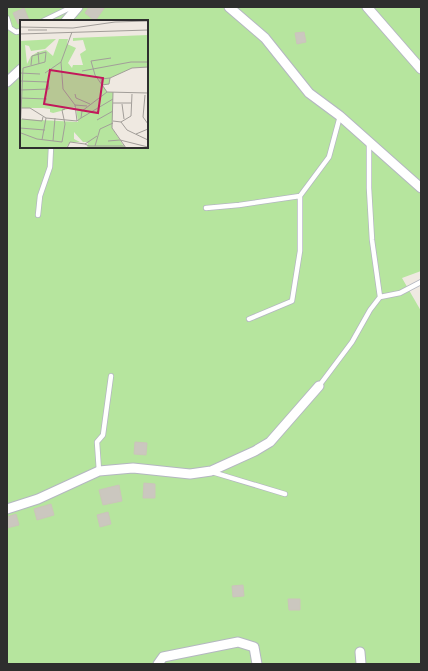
<svg xmlns="http://www.w3.org/2000/svg" width="428" height="671" viewBox="0 0 428 671" font-family="'Sofia Sans Condensed',sans-serif">
	<style>
		.green { fill: #b6e59e; fill-rule: evenodd }
		.building { fill: #cbc7bf; stroke: #cbc5ba }
		.lines { fill: none; stroke-linecap: round; stroke-linejoin: round }
		.lane-casing { stroke: #b4b7c1; stroke-width: 6 }
		.street-casing { stroke: #b4b7c1; stroke-width: 11 }
		.lane { stroke: #fff; stroke-width: 4.5 }
		.street { stroke: #fff; stroke-width: 9 }
		.inset-road { fill: none; stroke: #a29e99; stroke-width: 1 }
		.view { fill: #c2185b; fill-opacity: 0.15; stroke: #c2185b; stroke-width: 2 }
		.inset-edge { fill: none; stroke: #2e2e2e; stroke-width: 2 }
	</style>
	<rect width="100%" height="100%" fill="#efe9e1"/>
	<path class="green" d="M 7,7 L 421,7 L 421,271 L 402,278 L 421,311 L 421,664 L 7,664 ZM 21,21 L 147,21 L 147,147 L 21,147 Z"/>
	<path class="building" d="M 89,7 L 105,7 L 95,21 L 85,13 Z
		M 24,8 L 29,20 L 26,21 L 21,21 L 21,23 L 18,24 L 13,13 Z
		M 304,32 L 306,42 L 297,44 L 295,33 Z
		M 135,442 L 147,443 L 146,455 L 134,454 Z
		M 144,483 L 155,484 L 155,498 L 143,498 Z
		M 119,485 L 122,501 L 103,505 L 99,490 Z
		M 51,504 L 54,515 L 37,520 L 34,509 Z
		M 108,512 L 111,524 L 100,527 L 97,515 Z
		M 16,514 L 19,525 L 7,528 L 7,517 Z
		M 243,585 L 244,596 L 233,597 L 232,586 Z
		M 288,599 L 300,599 L 300,610 L 289,610 Z"/>
	<g class="lines">
		<defs>
			<path id="lane" d="M 7,18 L 10,28 L 16,32 L 21,31
				M 43,21 L 72,7
				M 369,143 L 369,188 L 372,240 L 380,297
				M 206,208 L 239,205 L 300,196
				M 38,215 L 40,196 L 50,167 L 51,147
				M 249,319 L 292,301 L 300,251 L 300,196 L 329,157 L 340,116
				M 319,386 L 352,342 L 370,310 L 380,297 L 400,293 L 421,282
				M 99,471 L 97,442 L 103,435 L 111,376
				M 212,472 L 285,494"/>
			<path id="street" d="M 229,7 L 265,38 L 309,93 L 340,116 L 421,188
				M 367,7 L 421,69
				M 66,21 L 78,7
				M 7,82 L 21,69
				M 7,509 L 38,499 L 99,471 L 133,468 L 190,474 L 211,471 L 255,451 L 270,442 L 319,386
				M 360,652 L 361,664
				M 158,664 L 163,657 L 238,642 L 254,647 L 257,664"/>
		</defs>
		<use href="#lane" class="lane-casing"/>
		<use href="#street" class="street-casing"/>
		<use href="#lane" class="lane"/>
		<use href="#street" class="street"/>
	</g>
	<g transform="translate(20 20)">
		<rect width="128" height="128" fill="#efe9e1"/>
		<path d="M 128,15 L 128,47 L 112,48 L 90,58 L 89,64 L 83,65 L 87,72 L 93,72 L 92,108 L 105,128 L 67,128 L 68,122 L 63,122 L 54,112 L 54,119 L 60,122 L 50,122 L 46,128 L 0,128 L 0,99 L 58,102 L 56,87 L 33,93 L 30,92 L 30,89 L 23,88 L 0,88 L 0,21 L 36,19 L 25,29 L 11,31 L 9,26 L 5,25 L 7,44 L 11,36 L 18,32 L 26,30 L 33,36 L 39,19 L 48,19 L 47,24 L 56,28 L 48,43 L 52,48 L 53,45 L 63,45 L 60,34 L 66,30 L 63,20 L 53,21 L 53,18 Z" fill="#b6e59e"/>
		<path class="inset-road" d="M 0,7 L 53,8 L 95,2 L 128,1M 8,10 L 27,10M 52,12 L 41,42 L 43,69 L 55,85 L 57,101M 0,14 L 128,10M 18,32 L 19,44M 62,51 L 111,42 L 128,42M 0,53 L 20,54M 25,53 L 41,42M 90,58 L 81,59 L 82,65 L 89,64 L 90,58 L 112,48 L 128,47M 0,61 L 28,62 L 29,69 L 0,70M 87,72 L 75,55 L 71,41 L 91,38M 93,72 L 92,108 L 106,128M 55,74 L 56,78 L 70,84M 125,75 L 123,97 L 128,104M 0,78 L 27,79M 93,83 L 111,83M 102,84 L 104,99M 55,85 L 67,86M 0,88 L 10,88 L 26,98 L 57,101 L 61,98 L 62,91 L 87,72 L 128,73M 61,98 L 93,79M 2,99 L 22,101 L 23,97M 77,100 L 93,91M 93,101 L 101,102 L 111,96 L 112,74M 101,102 L 107,110 L 128,120M 0,108 L 25,110M 1,113 L 17,119 L 42,122 L 45,104 L 42,90 L 45,89M 0,114 L 3,48 L 25,42 L 26,32 L 12,36 L 11,45M 116,114 L 128,109M 22,120 L 26,98M 33,121 L 35,98M 88,121 L 100,120 L 128,127M 65,124 L 69,126 L 105,126M 75,126 L 80,109 L 93,103M 47,128 L 50,122 L 65,124 L 77,116"/>
		<path class="view" d="M 30,50 L 83,58 L 78,93 L 24,84 Z"/>
		<rect width="128" height="128" class="inset-edge"/>
	</g>
	<rect width="428" height="671" fill="none" stroke="#2e2e2e" stroke-width="16"/>
</svg>
